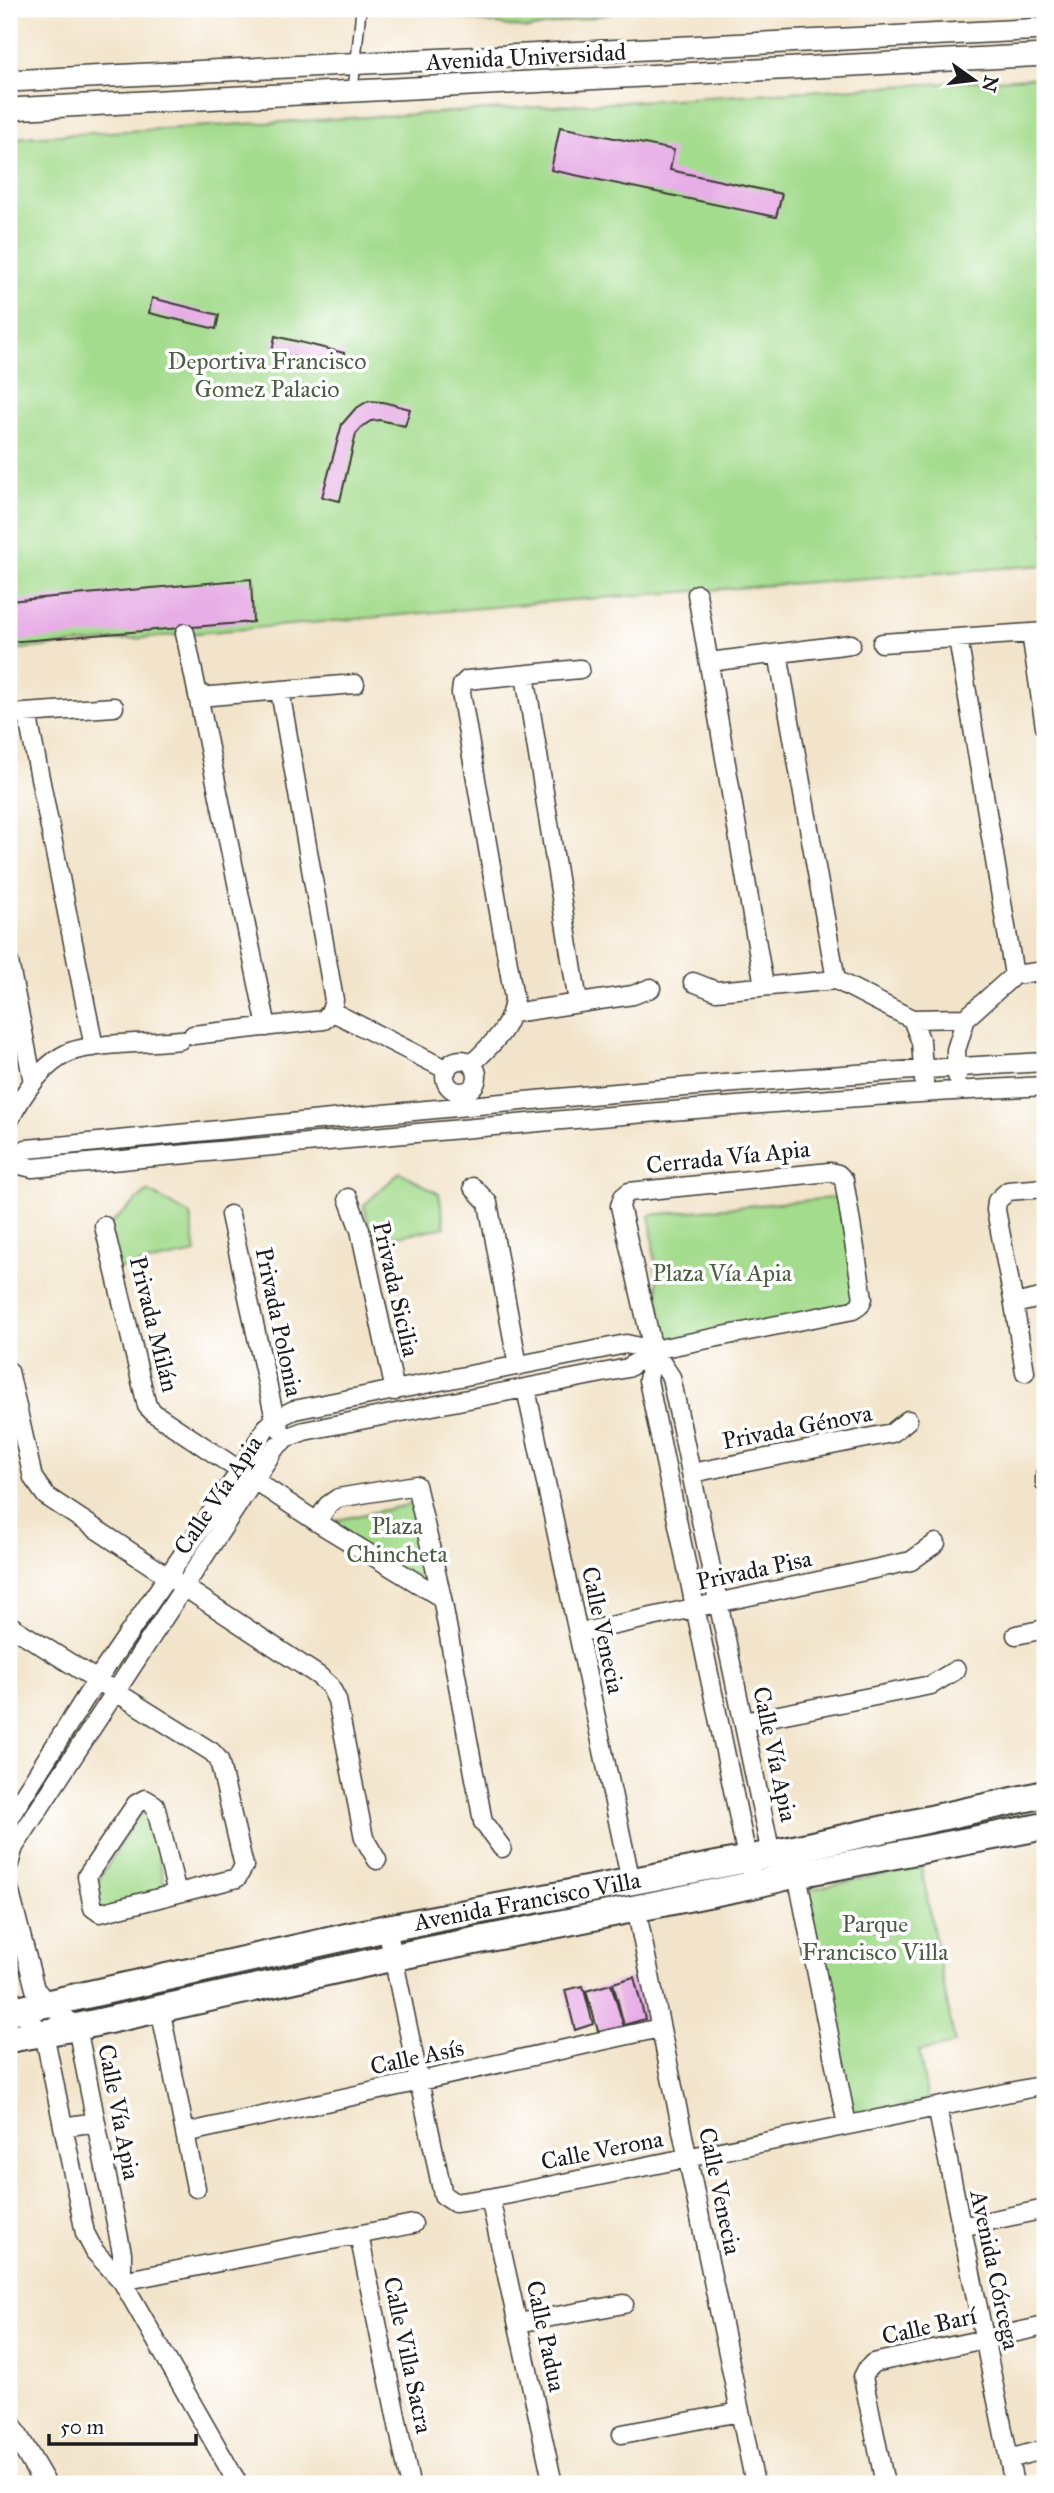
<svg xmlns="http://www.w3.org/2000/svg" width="1054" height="2493" viewBox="0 0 1054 2493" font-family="'IM FELL Great Primer',serif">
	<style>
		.green { fill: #a4dc8e; stroke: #607c55; stroke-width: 2 }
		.building { fill: #e7ade6 }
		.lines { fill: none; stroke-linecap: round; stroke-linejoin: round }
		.service-casing { stroke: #3c3a36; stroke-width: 12 }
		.minor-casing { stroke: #3c3a36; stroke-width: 21 }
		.tertiary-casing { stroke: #3c3a36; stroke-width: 24 }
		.primary-casing { stroke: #3c3a36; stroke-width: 30 }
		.service { stroke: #fff; stroke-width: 9 }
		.minor { stroke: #fff; stroke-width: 18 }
		.tertiary { stroke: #fff; stroke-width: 21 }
		.primary { stroke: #fff; stroke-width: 26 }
		.labels { text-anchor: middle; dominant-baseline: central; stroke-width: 7; stroke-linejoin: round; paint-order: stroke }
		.street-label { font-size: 24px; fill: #1c1c1c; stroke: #fff }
		.park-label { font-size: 24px; fill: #4c5f44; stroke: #fff }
	</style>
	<rect width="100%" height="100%" fill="#fff"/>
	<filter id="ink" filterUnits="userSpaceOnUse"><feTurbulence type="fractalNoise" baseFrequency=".0143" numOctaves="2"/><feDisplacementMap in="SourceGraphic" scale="14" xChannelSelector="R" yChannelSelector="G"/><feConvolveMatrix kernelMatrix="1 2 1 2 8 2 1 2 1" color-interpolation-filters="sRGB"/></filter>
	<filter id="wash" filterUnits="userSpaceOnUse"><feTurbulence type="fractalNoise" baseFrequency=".00686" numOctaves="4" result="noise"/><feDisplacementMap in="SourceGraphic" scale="28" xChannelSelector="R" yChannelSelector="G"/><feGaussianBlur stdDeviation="1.57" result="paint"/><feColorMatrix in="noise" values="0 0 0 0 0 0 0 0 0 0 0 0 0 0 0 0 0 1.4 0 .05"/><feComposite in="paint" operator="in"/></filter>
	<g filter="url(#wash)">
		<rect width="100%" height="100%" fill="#f2e4ca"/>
		<path class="green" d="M 458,9 L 611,9 L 610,14 L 528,29 L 458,18 Z
			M 1045,77 L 1045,565 L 559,601 L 9,650 L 9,138 Z
			M 400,1172 L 439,1194 L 445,1227 L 372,1241 L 364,1205 Z
			M 148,1191 L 190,1215 L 196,1253 L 116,1269 L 108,1226 Z
			M 842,1197 L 862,1314 L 664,1348 L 650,1215 Z
			M 422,1502 L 441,1605 L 326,1532 L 337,1520 Z
			M 150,1812 L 168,1905 L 99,1921 L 93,1890 L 139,1813 Z
			M 921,1866 L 955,2044 L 919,2051 L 928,2101 L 854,2118 L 805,1891 Z"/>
		<g id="blocks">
			<path class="building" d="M 560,127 L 674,150 L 670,170 L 782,194 L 776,217 L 551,170 Z
				M 152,298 L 219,315 L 216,329 L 149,313 Z
				M 275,336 L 344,353 L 340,368 L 272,352 Z
				M 368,401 L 383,402 L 410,409 L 405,426 L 380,420 L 371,421 L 363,426 L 356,434 L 340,501 L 322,497 L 342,424 L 355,409 Z
				M 251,579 L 253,622 L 9,642 L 9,601 Z
				M 634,1977 L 645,2019 L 624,2025 L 613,1983 Z
				M 611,1984 L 624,2027 L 599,2034 L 586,1991 Z
				M 583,1986 L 593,2024 L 575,2030 L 565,1990 Z"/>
		</g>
	</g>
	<g filter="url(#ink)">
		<use href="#blocks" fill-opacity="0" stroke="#3c3a36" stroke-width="2"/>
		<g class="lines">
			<defs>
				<path id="service" d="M 353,91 L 361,9"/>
				<path id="minor" d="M 697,594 L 764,986
					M 185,633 L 267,1027
					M 1031,633 L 1045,727
					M 958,638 L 1014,975
					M 882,643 L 1045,632
					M 778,653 L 836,980
					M 709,662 L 851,644
					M 525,675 L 578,1002
					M 199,697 L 355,684
					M 27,713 L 94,1047
					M 9,714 L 114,707
					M 9,962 L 33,1082
					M 693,982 L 716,991 L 836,980 L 912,1019 L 966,1018
					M 331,1011 L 447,1070
					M 513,1013 L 633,995 L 651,988
					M 912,1019 L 921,1042 L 924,1081
					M 193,1035 L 324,1020 L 331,1011 L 334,1000 L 280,691
					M445 1076a16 16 0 1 1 32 0a16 16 0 1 1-32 0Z
					M 472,1064 C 493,1042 511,1030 514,998 L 461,693 L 462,685 L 467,680 L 580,669
					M 957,1076 L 956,1050 L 966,1018 L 1014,975 L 1045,971
					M 9,1121 C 22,1095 42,1064 70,1052 C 92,1043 153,1043 180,1040
					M 9,1162 L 32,1168 C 370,1138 707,1103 1045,1086
					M 10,1162 L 26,1149 L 38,1148 C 374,1114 709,1081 1045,1062
					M 473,1187 L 488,1203 L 518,1366
					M 348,1198 L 360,1230 L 395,1391
					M 230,1215 L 275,1419 L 280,1429
					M 104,1226 L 147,1406 L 155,1414 L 317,1522 L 442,1598
					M 1014,1304 L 1045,1297
					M 653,1350 L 648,1380 L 749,1867
					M 9,1371 L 33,1478 L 46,1496 L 319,1676 L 330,1686 L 337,1700 L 364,1838 L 377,1860
					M 1025,1372 L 1014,1304 L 996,1210 L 997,1201 L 1008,1191 L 1045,1188
					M 526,1389 L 631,1882
					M 692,1473 L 892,1433 L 908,1420
					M 1045,1475 L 1045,1483
					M 317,1522 L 328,1505 L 338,1498 L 416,1485 L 442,1598 L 483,1822 L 502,1848
					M 9,1625 L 212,1752 L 219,1760 L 244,1866 L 237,1878 L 100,1913 L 93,1908 L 87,1876 L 136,1804 L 145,1799 L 155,1805 L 177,1893
					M 578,1633 L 911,1561 L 936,1543
					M 1016,1635 L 1045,1629
					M 744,1722 L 931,1685 L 956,1670
					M 9,1818 L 96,1681 L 240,1471 L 265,1429 L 275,1419 L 294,1410 L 626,1344 L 653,1350 L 853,1310 L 860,1305 L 863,1298 L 844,1180 L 838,1174 L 830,1172 L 629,1192 L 623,1197 L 620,1206 L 653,1350 L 671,1377 L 771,1854 L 797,1874 L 847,2125
					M 9,1864 L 14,1847 L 275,1448 L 286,1438 L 304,1431 L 628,1368 L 653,1350
					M 9,1889 L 35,1989 L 48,2004 L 77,2027 L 122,2253 L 122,2281
					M 636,1908 L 755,2484
					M 387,1928 L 443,2195 L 455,2203 L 490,2198 L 1045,2085
					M 9,1994 L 17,2010 L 44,2033 L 85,2233 L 95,2252 L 122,2281 L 238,2484
					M 160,2008 L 196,2188
					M 937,2107 L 1014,2484
					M 63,2127 L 96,2122
					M 185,2133 L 660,2028
					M 490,2198 L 553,2484
					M 961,2227 L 1045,2209
					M 359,2235 L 410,2484
					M 122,2281 L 413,2224
					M 518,2323 L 624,2304
					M 622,2434 L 740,2412
					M 1009,2459 L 1045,2449
					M 885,2484 L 863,2377 L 867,2369 L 873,2363 L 1045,2326"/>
				<path id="tertiary" d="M 9,81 L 1045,29
					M 9,109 L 1045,55
					M 9,2422 L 45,2484"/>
				<g id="primary">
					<path id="s1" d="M 9,2012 L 387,1928 L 748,1859 L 1045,1794"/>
					<path d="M 9,2039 L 77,2027 L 395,1957 L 752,1885 L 797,1874 L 1045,1826"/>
				</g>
			</defs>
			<use href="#service" class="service-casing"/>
			<use href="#minor" class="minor-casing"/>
			<use href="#tertiary" class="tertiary-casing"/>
			<use href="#primary" class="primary-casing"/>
			<use href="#service" class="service"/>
			<use href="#minor" class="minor"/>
			<use href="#tertiary" class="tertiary"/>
			<use href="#primary" class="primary"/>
		</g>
	</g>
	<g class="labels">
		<g class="street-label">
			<text transform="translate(526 57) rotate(-3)">Avenida Universidad</text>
			<text transform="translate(728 1157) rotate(-6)">Cerrada Vía Apia</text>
			<text transform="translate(396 1289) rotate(77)">Privada Sicilia</text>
			<text transform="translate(279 1322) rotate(78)">Privada Polonia</text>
			<text transform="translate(154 1324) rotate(76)">Privada Milán</text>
			<text transform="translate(797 1427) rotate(-11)">Privada Génova</text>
			<text transform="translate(218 1495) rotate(-56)">Calle Vía Apia</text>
			<text transform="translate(754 1570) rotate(-12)">Privada Pisa</text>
			<text transform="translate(603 1630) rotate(78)">Calle Venecia</text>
			<text transform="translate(775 1754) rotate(78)">Calle Vía Apia</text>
			<text stroke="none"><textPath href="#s1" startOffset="530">Avenida Francisco Villa</textPath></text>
			<text transform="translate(417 2057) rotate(-12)">Calle Asís</text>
			<text transform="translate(119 2112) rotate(79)">Calle Vía Apia</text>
			<text transform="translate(602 2150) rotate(-11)">Calle Verona</text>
			<text transform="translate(720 2191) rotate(78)">Calle Venecia</text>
			<text transform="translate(995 2270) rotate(78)">Avenida Córcega</text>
			<text transform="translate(929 2326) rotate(-13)">Calle Barí</text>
			<text transform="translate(546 2336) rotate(78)">Calle Padua</text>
			<text transform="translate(408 2355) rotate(78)">Calle Villa Sacra</text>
		</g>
		<g class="park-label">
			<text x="267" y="361">Deportiva Francisco<tspan x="267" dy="28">Gomez Palacio</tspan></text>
			<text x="722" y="1273">Plaza Vía Apia</text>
			<text x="397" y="1526">Plaza<tspan x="397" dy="28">Chincheta</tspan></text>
			<text x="875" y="1924">Parque<tspan x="875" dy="28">Francisco Villa</tspan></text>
		</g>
	</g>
	<rect width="1054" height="2493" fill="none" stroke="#fff" stroke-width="35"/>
	<g transform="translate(974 80) rotate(104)" stroke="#ffffff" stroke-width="5" paint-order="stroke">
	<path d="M0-5L12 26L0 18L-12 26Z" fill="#1c1c1c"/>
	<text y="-10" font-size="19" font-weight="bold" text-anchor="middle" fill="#1c1c1c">N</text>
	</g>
	<path d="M49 2434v10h147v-10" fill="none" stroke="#1c1c1c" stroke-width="3.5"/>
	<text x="60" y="2434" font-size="21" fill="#1c1c1c" stroke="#ffffff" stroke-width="5" paint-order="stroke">50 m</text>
</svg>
